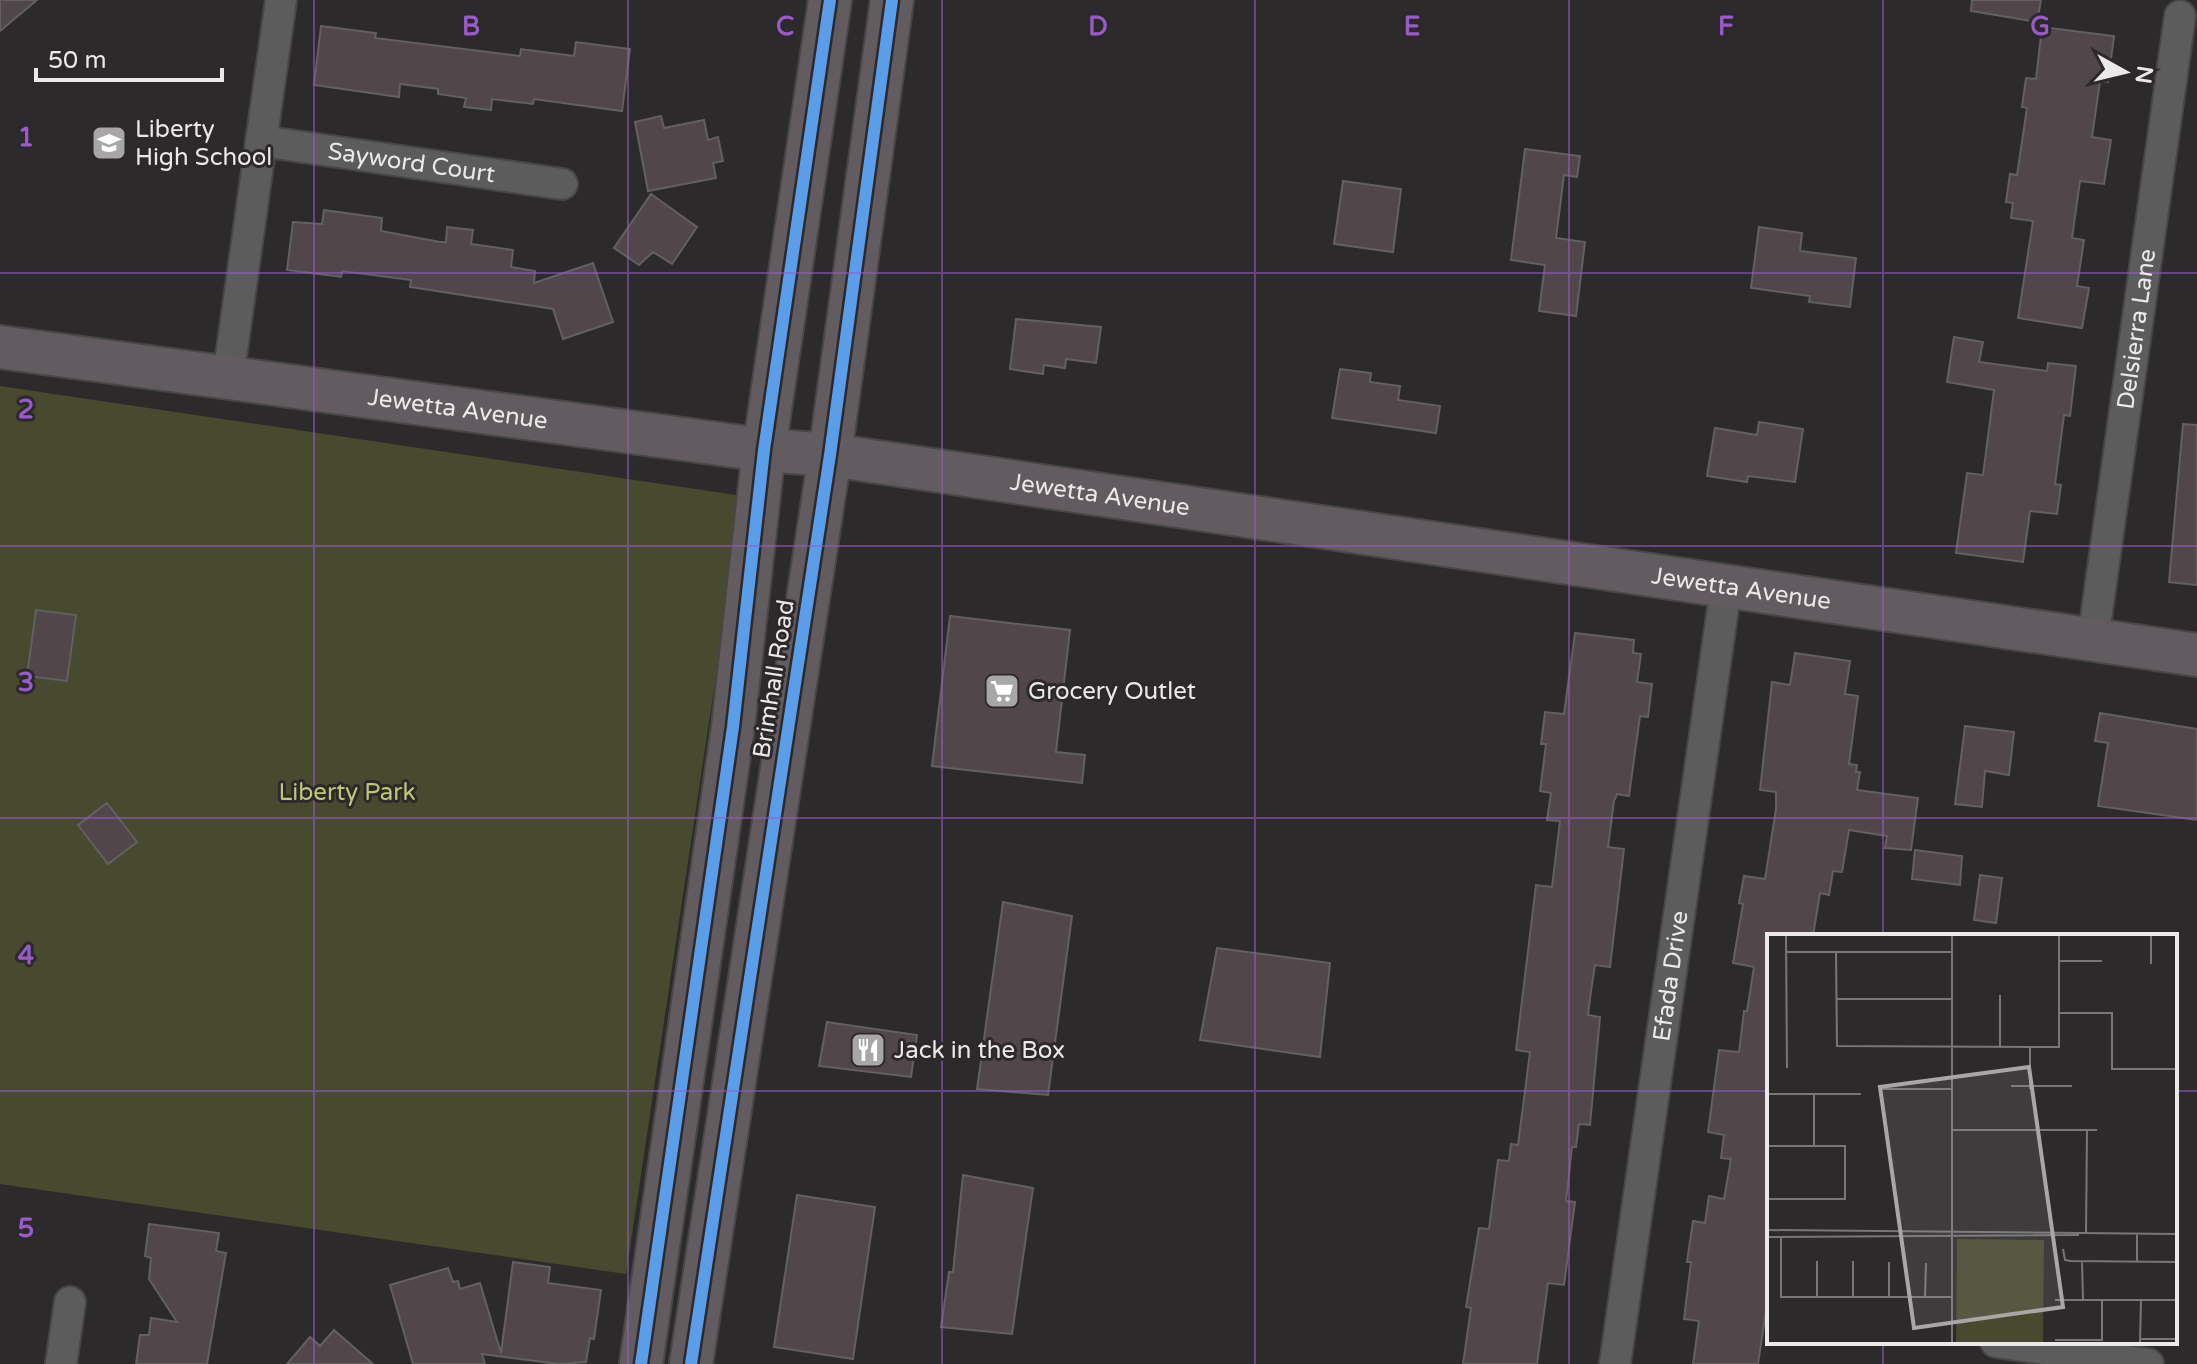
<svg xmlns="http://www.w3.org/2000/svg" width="2197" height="1364" viewBox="0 0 2197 1364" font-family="'Varela Round',sans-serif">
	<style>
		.green { fill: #484a30 }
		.building { fill: #51474b; stroke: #626061; stroke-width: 2 }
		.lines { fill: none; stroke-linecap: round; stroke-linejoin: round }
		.street-casing { stroke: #484647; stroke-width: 34 }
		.secondary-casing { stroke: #484647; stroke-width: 46 }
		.street { stroke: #5d5c5d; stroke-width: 30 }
		.secondary { stroke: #625b5f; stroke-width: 42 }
		.cycleway-casing { stroke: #2d292b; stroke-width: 17 }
		.cycleway { stroke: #5a9eea; stroke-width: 12 }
		.grid { fill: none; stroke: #975bca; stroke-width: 2; stroke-opacity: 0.55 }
		.labels { text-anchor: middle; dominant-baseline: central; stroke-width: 6; stroke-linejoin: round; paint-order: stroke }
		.poi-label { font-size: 24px; fill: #ebe8e9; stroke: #2d292b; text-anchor: start }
		.street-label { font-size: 24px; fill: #ebe8e9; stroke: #2d292b }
		.park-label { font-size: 24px; fill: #bec677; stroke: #2d292b }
		.inset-road { fill: none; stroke: #787677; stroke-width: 2 }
		.view { fill: #a8a6a6; fill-opacity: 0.15; stroke: #a8a6a6; stroke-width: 4 }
		.inset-edge { fill: none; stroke: #ebe8e9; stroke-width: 4 }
		.grid-label { font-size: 26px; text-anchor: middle; font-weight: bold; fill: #975bca; stroke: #2d292b; stroke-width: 6; stroke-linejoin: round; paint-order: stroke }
	</style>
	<rect width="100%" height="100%" fill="#2c2a2b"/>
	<path class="green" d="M 0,386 L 743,496 L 626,1274 L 0,1184 Z"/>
	<path class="building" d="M 0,0 L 37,0 L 0,31 Z
		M 1972,0 L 2041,0 L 2037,22 L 1971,11 Z
		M 321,26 L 376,33 L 375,38 L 520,56 L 521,49 L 574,56 L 576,42 L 630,49 L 622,111 L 534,99 L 533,104 L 492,99 L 491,110 L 464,107 L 466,98 L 438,94 L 438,89 L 400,84 L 399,97 L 314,85 Z
		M 2042,27 L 2114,36 L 2108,82 L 2100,81 L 2092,137 L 2111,140 L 2104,184 L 2080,181 L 2072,238 L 2084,240 L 2077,286 L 2089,288 L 2082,328 L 2018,318 L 2033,221 L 2011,218 L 2013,203 L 2006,202 L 2010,174 L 2017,175 L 2027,108 L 2022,107 L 2026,78 L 2036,79 Z
		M 661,116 L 664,128 L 704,120 L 708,140 L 718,137 L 723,161 L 713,163 L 716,178 L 648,191 L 635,122 Z
		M 1525,149 L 1580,156 L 1577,177 L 1564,175 L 1556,238 L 1585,242 L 1576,316 L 1539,311 L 1545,265 L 1511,260 Z
		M 1343,181 L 1401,189 L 1393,252 L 1334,244 Z
		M 651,194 L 697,227 L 672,264 L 653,252 L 639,265 L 614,248 Z
		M 324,210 L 382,218 L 381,231 L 440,242 L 446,242 L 447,227 L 473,230 L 471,244 L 513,250 L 511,267 L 535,271 L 534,283 L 593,263 L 613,322 L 563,339 L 553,309 L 410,287 L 411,280 L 342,271 L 341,277 L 287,270 L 293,222 L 322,224 Z
		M 1759,227 L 1802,233 L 1800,251 L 1856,258 L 1850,307 L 1809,302 L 1810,296 L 1751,288 Z
		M 1016,319 L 1101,327 L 1096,363 L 1066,359 L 1065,368 L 1044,365 L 1043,374 L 1010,369 Z
		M 1954,337 L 1983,342 L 1979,362 L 2047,371 L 2048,363 L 2076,366 L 2070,416 L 2064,415 L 2055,484 L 2061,485 L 2057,514 L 2030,511 L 2023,562 L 1956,553 L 1967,473 L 1983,475 L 1994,390 L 1947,382 Z
		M 1340,369 L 1371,373 L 1370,382 L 1400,386 L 1398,400 L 1440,406 L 1436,433 L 1332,418 Z
		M 1759,422 L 1803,429 L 1795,482 L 1748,476 L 1747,482 L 1707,476 L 1715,428 L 1757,435 Z
		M 2183,424 L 2197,425 L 2197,585 L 2169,582 Z
		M 36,610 L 76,615 L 67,681 L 27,676 Z
		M 950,616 L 1070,630 L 1056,752 L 1085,755 L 1082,783 L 932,766 Z
		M 1575,633 L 1634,640 L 1633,653 L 1641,654 L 1637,682 L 1652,684 L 1648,717 L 1640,716 L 1629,796 L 1617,794 L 1614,801 L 1608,847 L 1624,849 L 1610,967 L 1595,965 L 1591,991 L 1588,1015 L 1600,1017 L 1590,1125 L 1579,1124 L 1576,1147 L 1572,1147 L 1566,1201 L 1575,1202 L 1564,1285 L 1548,1283 L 1537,1364 L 1463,1364 L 1471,1308 L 1466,1307 L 1479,1228 L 1489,1229 L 1498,1160 L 1509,1161 L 1511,1144 L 1518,1145 L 1530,1052 L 1516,1050 L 1536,885 L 1552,887 L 1560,821 L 1547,820 L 1551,793 L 1540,791 L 1546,744 L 1541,744 L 1545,712 L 1564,714 Z
		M 1795,653 L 1850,661 L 1845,694 L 1858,696 L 1849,764 L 1857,765 L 1856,772 L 1860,772 L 1857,790 L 1918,798 L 1911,850 L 1885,848 L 1887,836 L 1849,830 L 1842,872 L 1833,871 L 1829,895 L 1820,893 L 1813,936 L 1769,936 L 1769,1291 L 1758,1364 L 1693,1364 L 1699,1321 L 1684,1319 L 1691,1262 L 1687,1262 L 1693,1221 L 1705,1223 L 1709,1196 L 1724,1199 L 1731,1159 L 1721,1158 L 1724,1135 L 1708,1132 L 1719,1050 L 1739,1052 L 1744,1011 L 1747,1011 L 1754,967 L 1733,963 L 1743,904 L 1739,903 L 1744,876 L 1765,879 L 1776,809 L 1776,792 L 1760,790 L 1772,682 L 1790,685 Z
		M 2100,713 L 2197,729 L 2197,820 L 2098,806 L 2108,743 L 2095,741 Z
		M 1965,726 L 2014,732 L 2009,775 L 1985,771 L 1982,807 L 1955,804 Z
		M 107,803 L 137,842 L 108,864 L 78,825 Z
		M 1915,850 L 1962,856 L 1960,885 L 1912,879 Z
		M 1980,875 L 2002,878 L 1996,923 L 1974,920 Z
		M 1003,902 L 1072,916 L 1048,1095 L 977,1089 Z
		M 1217,948 L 1330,963 L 1320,1057 L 1200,1040 Z
		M 827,1022 L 917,1035 L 911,1077 L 819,1066 Z
		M 963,1175 L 1033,1188 L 1012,1334 L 941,1327 L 949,1272 L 953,1272 Z
		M 797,1195 L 875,1207 L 853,1359 L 774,1347 Z
		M 149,1224 L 219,1233 L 216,1251 L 226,1253 L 207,1364 L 136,1364 L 140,1335 L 149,1335 L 151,1318 L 177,1322 L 149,1279 L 151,1258 L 145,1256 Z
		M 513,1262 L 550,1267 L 548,1283 L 601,1290 L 594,1339 L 590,1338 L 586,1362 L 558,1364 L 482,1354 L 485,1364 L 413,1364 L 390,1285 L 448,1268 L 453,1282 L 458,1281 L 460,1289 L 480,1283 L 501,1353 Z
		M 334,1330 L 373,1364 L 287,1364 L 310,1337 L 320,1346 Z"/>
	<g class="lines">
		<defs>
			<g id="street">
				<path id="s1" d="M 261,141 L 562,184"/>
				<path d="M 228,378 L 281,0"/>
				<path id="s2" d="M 2093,640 L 2180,16"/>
				<path d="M 1996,1342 L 2148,1364"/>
				<path d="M 61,1364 L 70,1302"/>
				<path id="s3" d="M 1615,1364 L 1726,587"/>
			</g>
			<g id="secondary">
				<path id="s4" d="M 0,347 L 764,450 L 830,455 L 2197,655"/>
				<path d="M 641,1364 L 733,727 L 764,450 L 830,0"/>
				<path d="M 691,1364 L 830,455 L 892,0"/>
			</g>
		</defs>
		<use href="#street" class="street-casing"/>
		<use href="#secondary" class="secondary-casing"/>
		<use href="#street" class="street"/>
		<use href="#secondary" class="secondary"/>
		<defs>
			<path id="cycleway" d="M 641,1364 L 733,727 L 764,450 L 830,0
				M 691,1364 L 830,455 L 892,0"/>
		</defs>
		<use href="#cycleway" class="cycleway-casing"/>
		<use href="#cycleway" class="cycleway"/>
	</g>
	<path class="grid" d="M 314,0 L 314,1364M 628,0 L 628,1364M 942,0 L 942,1364M 1255,0 L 1255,1364M 1569,0 L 1569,1364M 1883,0 L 1883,936M 0,273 L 2197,273M 0,546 L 2197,546M 0,818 L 2197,818M 0,1091 L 1769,1091M 2175,1091 L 2197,1091M 1883,1342 L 1883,1364"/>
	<defs>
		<symbol id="school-square" viewBox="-11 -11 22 22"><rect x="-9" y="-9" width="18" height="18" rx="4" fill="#a8a6a6" stroke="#2d292b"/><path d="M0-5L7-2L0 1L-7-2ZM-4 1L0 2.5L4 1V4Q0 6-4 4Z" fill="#fff"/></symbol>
		<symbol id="supermarket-square" viewBox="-11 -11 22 22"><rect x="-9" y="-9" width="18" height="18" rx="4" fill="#a8a6a6" stroke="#2d292b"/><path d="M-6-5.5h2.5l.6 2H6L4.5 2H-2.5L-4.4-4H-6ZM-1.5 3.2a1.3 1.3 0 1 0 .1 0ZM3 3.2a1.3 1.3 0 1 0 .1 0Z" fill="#fff"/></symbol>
		<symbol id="restaurant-square" viewBox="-11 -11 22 22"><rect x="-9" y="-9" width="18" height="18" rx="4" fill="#a8a6a6" stroke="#2d292b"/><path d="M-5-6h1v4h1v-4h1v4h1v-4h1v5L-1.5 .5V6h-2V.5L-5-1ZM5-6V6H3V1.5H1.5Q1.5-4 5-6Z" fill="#fff"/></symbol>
	</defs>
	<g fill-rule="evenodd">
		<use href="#school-square" x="89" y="123" width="40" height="40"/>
		<use href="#supermarket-square" x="982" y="671" width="40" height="40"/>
		<use href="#restaurant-square" x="848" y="1030" width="40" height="40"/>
	</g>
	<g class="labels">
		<g class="poi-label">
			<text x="135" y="129">Liberty<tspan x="135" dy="28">High School</tspan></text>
			<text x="1028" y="691">Grocery Outlet</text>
			<text x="894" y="1050">Jack in the Box</text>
		</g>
		<g class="street-label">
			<text stroke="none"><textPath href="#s1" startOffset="152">Sayword Court</textPath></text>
			<text stroke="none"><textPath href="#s2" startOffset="314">Delsierra Lane</textPath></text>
			<text stroke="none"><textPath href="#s4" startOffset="462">Jewetta Avenue</textPath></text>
			<text stroke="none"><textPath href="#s4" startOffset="1110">Jewetta Avenue</textPath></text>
			<text stroke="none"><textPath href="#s4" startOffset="1758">Jewetta Avenue</textPath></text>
			<text transform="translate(774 679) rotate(-81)">Brimhall Road</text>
			<text stroke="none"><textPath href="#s3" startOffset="392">Efada Drive</textPath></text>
		</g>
		<g class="park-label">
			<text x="347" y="792">Liberty Park</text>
		</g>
	</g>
	<g transform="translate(1767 934)">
		<rect width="410" height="410" fill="#2c2a2b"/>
		<path d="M 190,305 L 277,306 L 276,409 L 189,409 Z" fill="#484a30"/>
		<path class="inset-road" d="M 19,1 L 20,134M 19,18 L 185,18M 69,18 L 70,112 L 292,113 L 292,1M 292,27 L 335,27M 384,30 L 384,1M 70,65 L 185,65M 292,79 L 345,79 L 345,135 L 410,135M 233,112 L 233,61M 244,152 L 305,152M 115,155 L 185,155M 263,155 L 263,112M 0,160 L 94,160M 185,196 L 330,196M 0,212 L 78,212 L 78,265 L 0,265M 47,212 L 47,160M 0,296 L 410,300M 319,300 L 320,196M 0,303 L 312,301M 14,304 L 14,363 L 185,363M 296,315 L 298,326 L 304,327 L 410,328M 315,327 L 316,366M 370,328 L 370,300M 50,363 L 50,327M 86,363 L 86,327M 122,363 L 122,328M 158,363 L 159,329M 288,366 L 410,366M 373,405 L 410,405M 288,406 L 335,406M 335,407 L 335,366M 185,409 L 185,1M 373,409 L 374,366"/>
		<path class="view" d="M 262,133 L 296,373 L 147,394 L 113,153 Z"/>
		<rect width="410" height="410" class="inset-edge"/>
	</g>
	<g class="grid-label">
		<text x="471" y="35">B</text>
		<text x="785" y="35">C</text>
		<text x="1098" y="35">D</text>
		<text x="1412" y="35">E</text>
		<text x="1726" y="35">F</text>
		<text x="2040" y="35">G</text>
		<text x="26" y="146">1</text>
		<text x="26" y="418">2</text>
		<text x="26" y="691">3</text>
		<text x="26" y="964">4</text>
		<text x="26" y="1237">5</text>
	</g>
	<g transform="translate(2125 72) rotate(98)" stroke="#2d292b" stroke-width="6" paint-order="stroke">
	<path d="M0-6L14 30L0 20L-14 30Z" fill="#ebe8e9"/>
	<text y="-12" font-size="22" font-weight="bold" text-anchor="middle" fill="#ebe8e9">N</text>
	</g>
	<path d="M36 68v12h186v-12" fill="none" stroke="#ebe8e9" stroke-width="4"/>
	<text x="48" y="68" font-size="24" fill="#ebe8e9" stroke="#2d292b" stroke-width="6" paint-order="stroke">50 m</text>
</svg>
